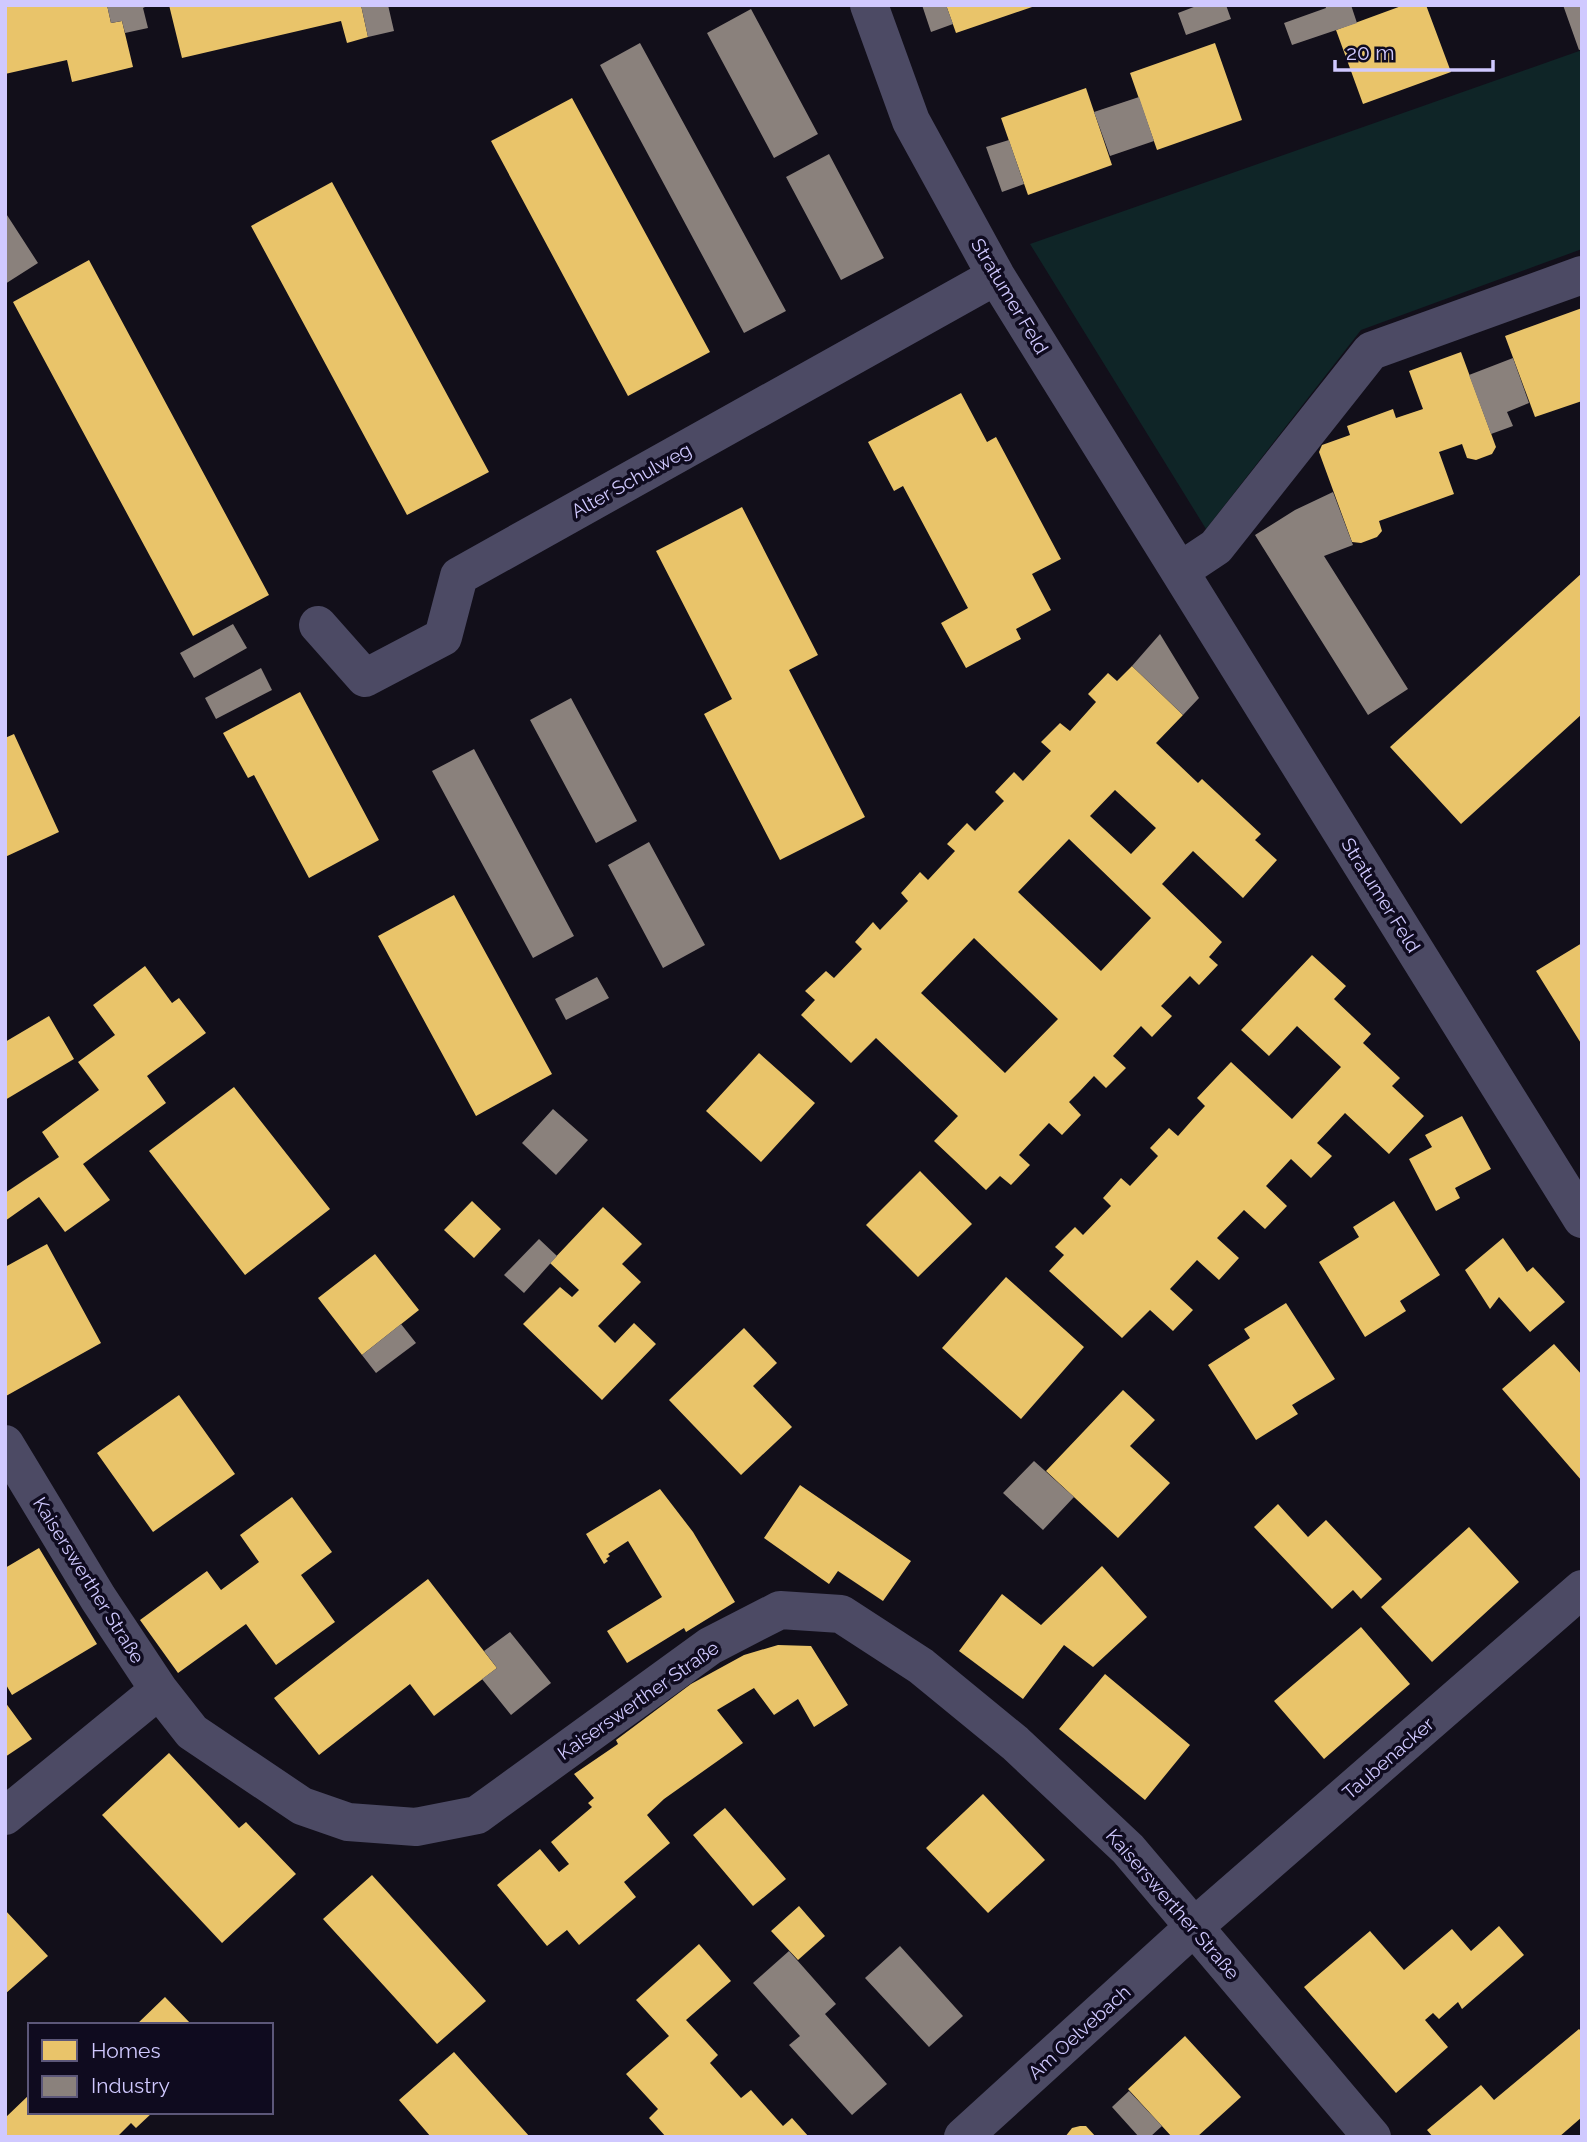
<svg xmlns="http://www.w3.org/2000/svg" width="1587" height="2142" viewBox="0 0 1587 2142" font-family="Raleway,sans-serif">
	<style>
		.green { fill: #0f2527 }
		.homes { fill: #e9c46a; fill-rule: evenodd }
		.industry { fill: #8a817c }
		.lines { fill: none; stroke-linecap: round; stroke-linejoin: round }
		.street { stroke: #4c4a64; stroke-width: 38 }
		.labels { text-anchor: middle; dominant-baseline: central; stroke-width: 7; stroke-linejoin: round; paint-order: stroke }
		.street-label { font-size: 19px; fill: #d0c9ff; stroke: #0f0b1f }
	</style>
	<rect width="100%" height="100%" fill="#120f1a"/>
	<path class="green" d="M 1582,50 L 1582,249 L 1361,330 L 1206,529 L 1030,244 Z"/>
	<path class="homes" d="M 5,5 L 107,5 L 111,23 L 122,21 L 133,67 L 72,82 L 67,60 L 5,74 Z
		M 169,5 L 361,5 L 368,37 L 347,43 L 341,21 L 182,58 Z
		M 946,5 L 1035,5 L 1035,6 L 956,33 Z
		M 1404,5 L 1426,5 L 1451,72 L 1363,104 L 1336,30 Z
		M 1215,43 L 1242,120 L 1157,150 L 1130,73 Z
		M 1086,88 L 1112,165 L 1028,195 L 1001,118 Z
		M 572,98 L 710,352 L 628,396 L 491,141 Z
		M 332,182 L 489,472 L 407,515 L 251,226 Z
		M 89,260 L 269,595 L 193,636 L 13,302 Z
		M 1582,308 L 1582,401 L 1535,417 L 1505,336 Z
		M 1461,352 L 1496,447 L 1492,454 L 1476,460 L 1467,458 L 1462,444 L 1439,452 L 1454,494 L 1379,521 L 1382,531 L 1377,537 L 1361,543 L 1352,542 L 1319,452 L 1322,445 L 1350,435 L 1347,426 L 1393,409 L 1396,418 L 1423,409 L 1409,371 Z
		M 961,393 L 987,442 L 996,437 L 1061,559 L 1032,574 L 1051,610 L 1016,629 L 1021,639 L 966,668 L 941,623 L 968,608 L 903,486 L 894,491 L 868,442 Z
		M 742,507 L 818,655 L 789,670 L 865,817 L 780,860 L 704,714 L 732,699 L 656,551 Z
		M 1582,573 L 1582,714 L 1461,824 L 1390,747 Z
		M 1132,666 L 1183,715 L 1156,743 L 1198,783 L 1202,779 L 1261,834 L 1255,840 L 1277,860 L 1243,898 L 1193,851 L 1162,884 L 1222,942 L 1209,957 L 1218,965 L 1199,985 L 1190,976 L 1161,1006 L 1172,1016 L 1152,1037 L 1141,1026 L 1113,1056 L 1126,1068 L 1106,1088 L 1094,1076 L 1080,1091 L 1069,1102 L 1081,1115 L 1062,1135 L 1049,1123 L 1019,1155 L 1030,1165 L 1011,1185 L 1000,1176 L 986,1190 L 934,1141 L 958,1116 L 876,1038 L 851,1063 L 801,1015 L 815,1000 L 805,991 L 826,971 L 834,978 L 862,949 L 855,942 L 873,922 L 880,930 L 908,901 L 901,893 L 920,872 L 928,880 L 955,851 L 947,844 L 967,823 L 975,831 L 1004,801 L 995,792 L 1014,772 L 1023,781 L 1051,751 L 1041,742 L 1060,723 L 1070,731 L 1096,702 L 1088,694 L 1108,673 L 1117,681 ZM 1115,790 L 1156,828 L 1131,854 L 1090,816 ZM 1069,839 L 1151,918 L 1101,971 L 1018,892 ZM 974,938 L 1058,1019 L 1005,1073 L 921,993 Z
		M 300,692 L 379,840 L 309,878 L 254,775 L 248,778 L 223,733 Z
		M 14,734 L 59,832 L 5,857 L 5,738 Z
		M 454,895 L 552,1074 L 476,1116 L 378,936 Z
		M 1582,943 L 1582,1045 L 1536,971 Z
		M 1312,955 L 1346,986 L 1334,999 L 1371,1034 L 1363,1043 L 1400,1078 L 1392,1086 L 1424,1116 L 1389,1154 L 1345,1113 L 1317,1143 L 1332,1156 L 1311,1178 L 1291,1159 L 1266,1186 L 1287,1206 L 1265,1229 L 1244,1210 L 1217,1238 L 1239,1258 L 1219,1280 L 1197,1260 L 1170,1289 L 1193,1310 L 1173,1331 L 1150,1310 L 1122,1338 L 1049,1271 L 1064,1255 L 1055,1247 L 1075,1227 L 1083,1235 L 1111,1206 L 1103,1198 L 1121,1178 L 1130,1186 L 1158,1156 L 1150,1148 L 1169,1128 L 1178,1136 L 1193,1119 L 1205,1106 L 1197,1098 L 1231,1062 L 1292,1119 L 1341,1067 L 1297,1026 L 1269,1056 L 1241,1030 Z
		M 145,966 L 172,1003 L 179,998 L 206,1033 L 147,1076 L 166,1103 L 83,1164 L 110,1200 L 65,1232 L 39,1197 L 5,1221 L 5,1193 L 59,1157 L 42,1132 L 99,1090 L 78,1062 L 115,1035 L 93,1005 Z
		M 49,1016 L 74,1059 L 5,1100 L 5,1042 Z
		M 759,1053 L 815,1103 L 761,1162 L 706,1111 Z
		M 234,1087 L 330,1209 L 245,1275 L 149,1151 Z
		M 1462,1116 L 1491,1169 L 1455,1188 L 1460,1198 L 1436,1211 L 1409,1159 L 1432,1147 L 1425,1135 Z
		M 920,1171 L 972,1224 L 918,1277 L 866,1225 Z
		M 472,1201 L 501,1229 L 474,1258 L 444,1230 Z
		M 1394,1201 L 1440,1275 L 1400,1301 L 1406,1311 L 1365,1337 L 1319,1262 L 1359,1237 L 1353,1227 Z
		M 603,1207 L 642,1244 L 622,1264 L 641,1282 L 598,1326 L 615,1343 L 634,1323 L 656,1344 L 602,1400 L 523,1324 L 560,1287 L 572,1297 L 579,1290 L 550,1263 Z
		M 1503,1238 L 1527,1272 L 1533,1267 L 1565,1302 L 1530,1332 L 1499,1297 L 1490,1309 L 1465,1270 Z
		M 47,1244 L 101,1343 L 6,1396 L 5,1267 Z
		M 375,1254 L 419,1310 L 362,1355 L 318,1298 Z
		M 1006,1277 L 1084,1347 L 1021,1419 L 942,1348 Z
		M 1286,1303 L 1335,1379 L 1292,1405 L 1298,1414 L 1256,1440 L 1208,1365 L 1250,1338 L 1244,1329 Z
		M 744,1328 L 777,1363 L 753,1386 L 792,1427 L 741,1475 L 669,1400 Z
		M 1554,1344 L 1582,1375 L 1582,1481 L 1502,1389 Z
		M 1123,1390 L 1155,1420 L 1130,1446 L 1170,1483 L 1118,1538 L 1046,1471 Z
		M 179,1395 L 235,1474 L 153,1532 L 97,1453 Z
		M 800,1485 L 911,1561 L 883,1601 L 838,1571 L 829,1584 L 764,1538 Z
		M 660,1489 L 693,1532 L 735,1602 L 686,1632 L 684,1628 L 627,1663 L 607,1631 L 662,1597 L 628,1541 L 608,1554 L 610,1556 L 606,1559 L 608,1561 L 604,1564 L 586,1534 Z
		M 292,1497 L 332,1552 L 301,1575 L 335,1622 L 276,1665 L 246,1624 L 178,1673 L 140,1620 L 207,1571 L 221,1590 L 259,1562 L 240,1535 Z
		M 1278,1504 L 1308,1537 L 1326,1520 L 1382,1579 L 1361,1599 L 1353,1590 L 1332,1609 L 1254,1527 Z
		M 1469,1527 L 1519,1582 L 1432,1662 L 1381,1607 Z
		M 39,1548 L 97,1644 L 12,1695 L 5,1683 L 5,1568 Z
		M 1102,1566 L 1147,1617 L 1093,1667 L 1064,1645 L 1023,1699 L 959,1651 L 1002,1594 L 1041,1625 Z
		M 428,1579 L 497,1668 L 434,1716 L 410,1684 L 319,1755 L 274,1698 Z
		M 1361,1627 L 1410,1684 L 1324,1759 L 1274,1701 Z
		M 778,1645 L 811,1646 L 848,1705 L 814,1727 L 798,1699 L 774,1715 L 754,1688 L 717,1710 L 743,1743 L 664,1799 L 647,1815 L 670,1843 L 624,1882 L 636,1897 L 579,1945 L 567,1930 L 547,1946 L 497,1885 L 540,1849 L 559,1872 L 569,1864 L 551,1842 L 592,1807 L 588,1803 L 594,1798 L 574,1774 L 618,1744 L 616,1740 L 691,1684 L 744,1655 Z
		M 1105,1674 L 1190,1745 L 1145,1800 L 1059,1729 Z
		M 5,1702 L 32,1739 L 5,1757 Z
		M 169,1753 L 239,1828 L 246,1822 L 296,1874 L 222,1943 L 102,1815 Z
		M 983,1794 L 1045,1860 L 988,1913 L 926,1848 Z
		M 725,1808 L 786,1879 L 753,1906 L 693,1835 Z
		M 372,1875 L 486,2001 L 437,2044 L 323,1919 Z
		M 799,1906 L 825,1936 L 798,1960 L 771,1931 Z
		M 5,1910 L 48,1956 L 5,1994 Z
		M 1499,1926 L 1524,1955 L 1462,2009 L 1458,2002 L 1439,2019 L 1433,2013 L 1425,2020 L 1448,2047 L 1396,2093 L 1304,1987 L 1370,1931 L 1404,1970 L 1452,1929 L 1471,1951 Z
		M 699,1944 L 731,1981 L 686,2020 L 718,2055 L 710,2063 L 741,2098 L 751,2090 L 783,2126 L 792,2118 L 809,2137 L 666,2137 L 649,2118 L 658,2109 L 626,2074 L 669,2036 L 636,2000 Z
		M 165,1997 L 192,2025 L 136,2025 Z
		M 1579,2029 L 1582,2032 L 1582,2117 L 1559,2137 L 1433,2137 L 1427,2130 L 1481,2085 L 1494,2100 Z
		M 1185,2036 L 1241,2097 L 1197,2137 L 1172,2137 L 1128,2089 Z
		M 454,2052 L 530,2137 L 431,2137 L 399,2100 Z
		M 30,2094 L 30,2112 L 153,2112 L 136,2128 L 131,2123 L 117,2137 L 5,2137 L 5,2118 Z
		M 1080,2126 L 1086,2126 L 1096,2137 L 1065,2137 L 1072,2128 Z"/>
	<path class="industry" d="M 107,5 L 149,5 L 143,8 L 148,28 L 125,33 L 122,21 L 111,23 Z
		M 361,5 L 388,5 L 394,31 L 368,37 Z
		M 922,5 L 946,5 L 953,24 L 931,32 Z
		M 1199,5 L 1226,5 L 1231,19 L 1186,35 L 1178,13 Z
		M 1325,5 L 1351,5 L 1357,23 L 1292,45 L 1284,23 L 1326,8 Z
		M 1563,5 L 1582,5 L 1582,49 L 1579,50 Z
		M 751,9 L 818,134 L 774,158 L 707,33 Z
		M 640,43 L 786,311 L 744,333 L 600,65 Z
		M 1139,97 L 1154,141 L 1110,156 L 1094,112 Z
		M 1009,140 L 1024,184 L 1002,192 L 986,147 Z
		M 829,154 L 884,258 L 841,280 L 786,177 Z
		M 5,212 L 38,263 L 5,284 Z
		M 1513,358 L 1529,403 L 1507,412 L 1513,426 L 1491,434 L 1469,375 Z
		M 1333,492 L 1353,545 L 1324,556 L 1408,689 L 1368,715 L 1255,535 L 1295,510 Z
		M 233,624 L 247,648 L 194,678 L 180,653 Z
		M 1160,634 L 1199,698 L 1183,715 L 1132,666 Z
		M 261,668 L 272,690 L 216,719 L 205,698 Z
		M 571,698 L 637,821 L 596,843 L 530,720 Z
		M 474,749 L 574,936 L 533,958 L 432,771 Z
		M 649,842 L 705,945 L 663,968 L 608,865 Z
		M 597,977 L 609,998 L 566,1020 L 555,999 Z
		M 553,1109 L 588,1140 L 556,1175 L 522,1143 Z
		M 539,1239 L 557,1256 L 524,1293 L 504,1275 Z
		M 401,1324 L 416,1343 L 376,1373 L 362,1355 Z
		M 1034,1461 L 1074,1497 L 1043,1530 L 1003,1493 Z
		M 510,1632 L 551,1683 L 511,1715 L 482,1679 L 497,1668 L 484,1651 Z
		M 900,1946 L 963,2016 L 929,2047 L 865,1978 Z
		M 789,1951 L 836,2004 L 825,2014 L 887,2084 L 852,2115 L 789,2045 L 800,2036 L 753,1983 Z
		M 1129,2091 L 1162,2126 L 1150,2137 L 1139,2137 L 1112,2107 Z"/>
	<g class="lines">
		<path class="street" d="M 869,5 L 911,121 L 996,276 L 1582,1219
			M 1180,571 L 1216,547 L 1371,351 L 1582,275
			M 318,625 L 365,678 L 443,637 L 459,576 L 996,276
			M 5,1444 L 98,1598 L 159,1690 L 192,1732 L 302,1806 L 348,1822 L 416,1827 L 477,1815 L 710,1646 L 780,1610 L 841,1614 L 921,1666 L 1015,1743 L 1128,1849 L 1372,2137
			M 5,1816 L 159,1690
			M 963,2137 L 1195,1926 L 1582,1589"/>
	</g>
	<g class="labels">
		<g class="street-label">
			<text transform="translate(1010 296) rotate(59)">Stratumer Feld</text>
			<text transform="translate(631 480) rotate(-29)">Alter Schulweg</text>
			<text transform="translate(1381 895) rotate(58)">Stratumer Feld</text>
			<text transform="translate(89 1580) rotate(58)">Kaiserswerther Straße</text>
			<text transform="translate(638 1700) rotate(-35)">Kaiserswerther Straße</text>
			<text transform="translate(1388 1758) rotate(-41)">Taubenacker</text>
			<text transform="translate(1173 1904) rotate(49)">Kaiserswerther Straße</text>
			<text transform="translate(1079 2032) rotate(-42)">Am Oelvebach</text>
		</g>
	</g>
	<rect width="1587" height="2142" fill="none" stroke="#d0c9ff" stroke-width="14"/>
	<rect x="28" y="2023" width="245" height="91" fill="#0f0b1f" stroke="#5c5779" stroke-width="2"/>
	<rect x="42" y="2040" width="35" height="21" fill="#e9c46a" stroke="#5c5779" stroke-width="2"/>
	<text x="91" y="2058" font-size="21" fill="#d0c9ff">Homes</text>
	<rect x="42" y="2076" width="35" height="21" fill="#8a817c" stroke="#5c5779" stroke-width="2"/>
	<text x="91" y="2093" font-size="21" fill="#d0c9ff">Industry</text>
	<path d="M1335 60v10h158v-10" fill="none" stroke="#d0c9ff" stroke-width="3.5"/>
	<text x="1346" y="60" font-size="21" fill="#d0c9ff" stroke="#0f0b1f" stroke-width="5" paint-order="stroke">20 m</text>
</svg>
